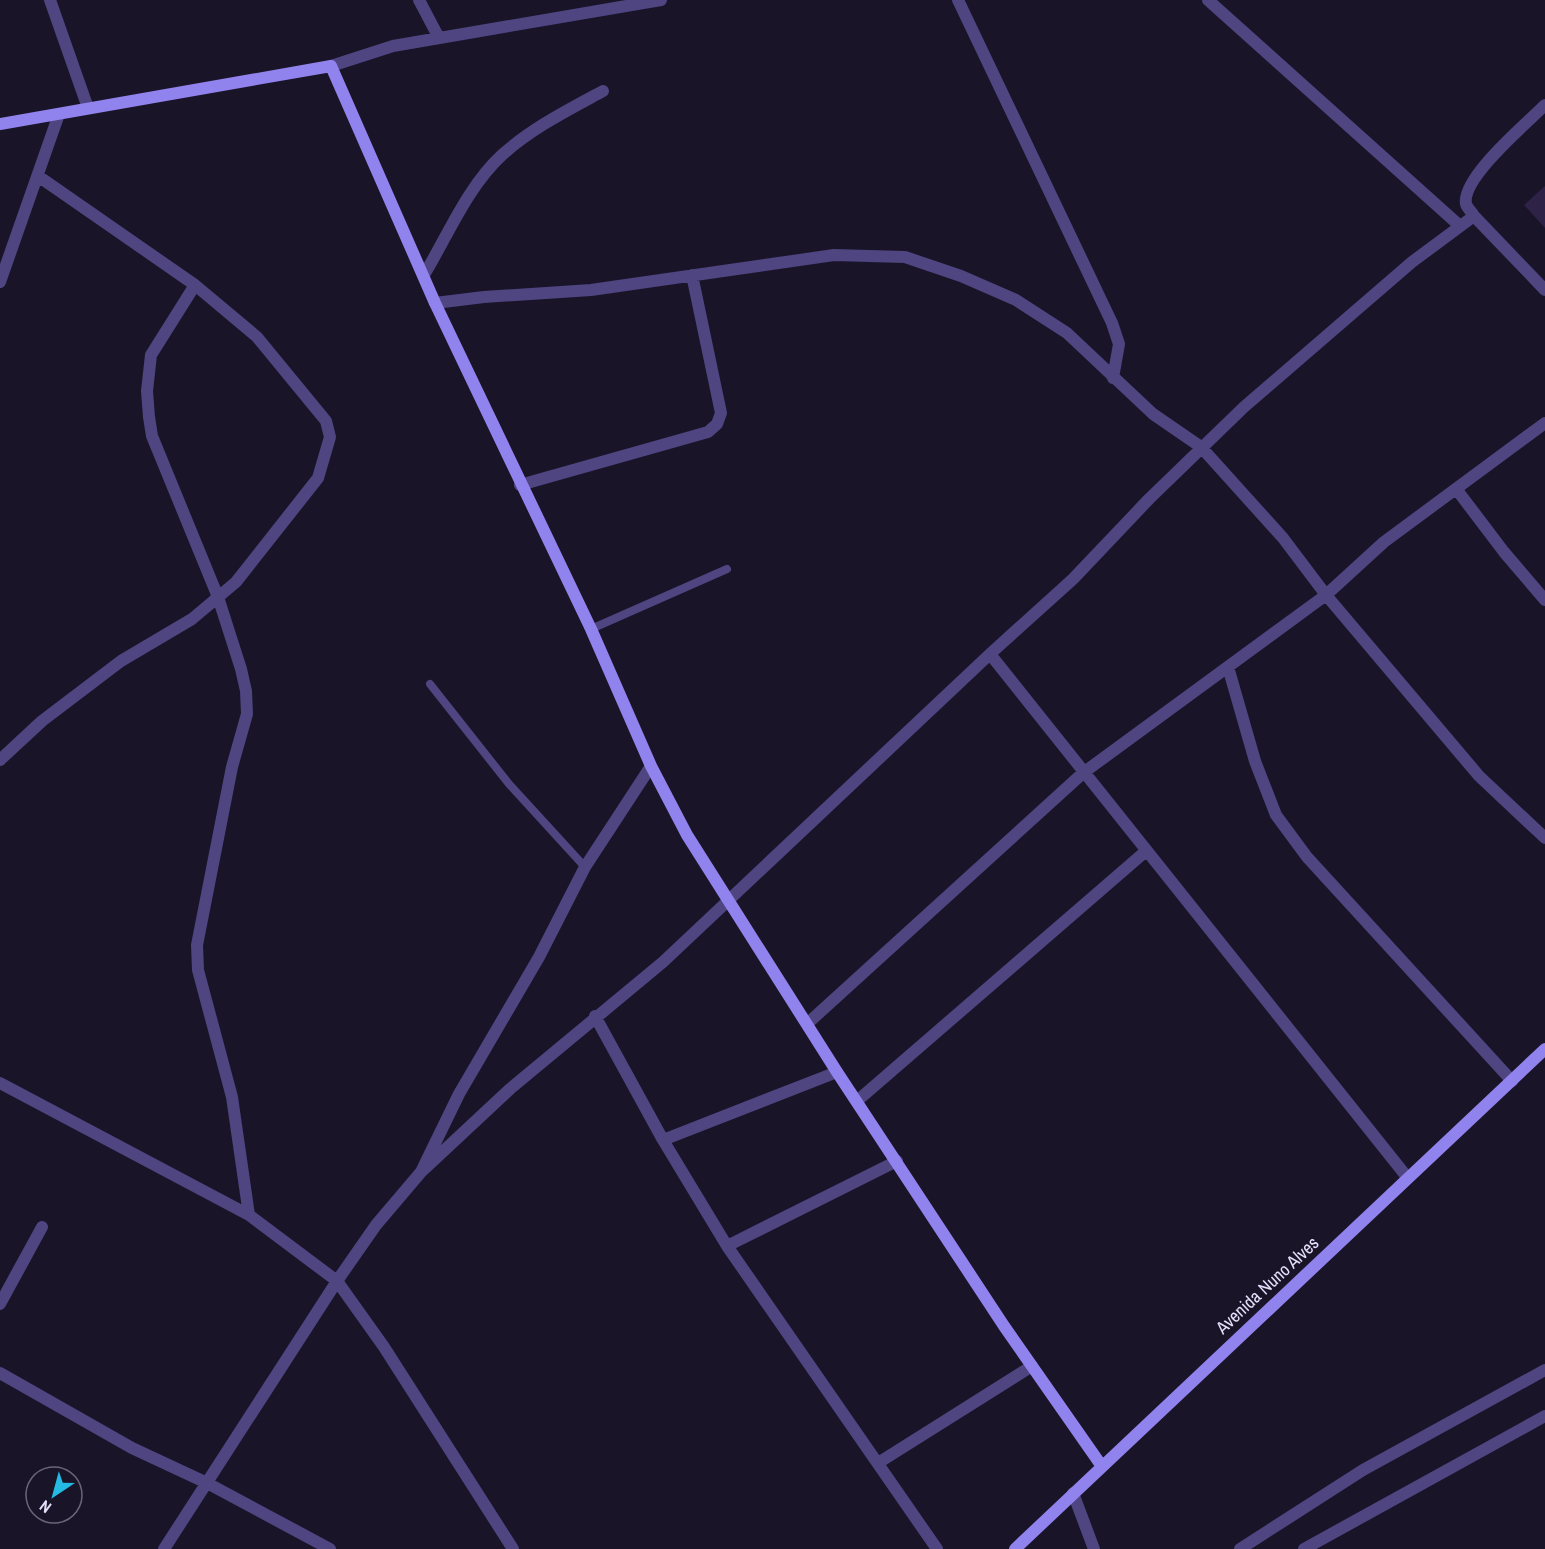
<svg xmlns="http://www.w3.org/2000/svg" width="1545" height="1549" viewBox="0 0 1545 1549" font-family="'Archivo Narrow',sans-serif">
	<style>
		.building { fill: #2e2347; filter: url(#shadow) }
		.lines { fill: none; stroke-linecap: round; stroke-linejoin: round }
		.lane { stroke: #4e4581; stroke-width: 8 }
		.street { stroke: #4e4581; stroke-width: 12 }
		.secondary { stroke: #9183ee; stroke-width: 12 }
		.labels { text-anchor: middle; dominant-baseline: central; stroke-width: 4.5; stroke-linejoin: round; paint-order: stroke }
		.street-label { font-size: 18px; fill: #e5dffb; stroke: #1a1428 }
	</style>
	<defs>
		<filter id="shadow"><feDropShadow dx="5.5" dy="5.5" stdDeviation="0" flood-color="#0009"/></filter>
	</defs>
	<rect width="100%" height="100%" fill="#1a1428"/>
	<path class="building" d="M 1545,186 L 1545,228 L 1524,205 Z"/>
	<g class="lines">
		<path class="lane" d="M 591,629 L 727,569
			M 430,684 L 509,784 L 585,867"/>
		<path class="street" d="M 50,0 L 88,108
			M 419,0 L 439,38
			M 958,0 L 1112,323 L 1119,344 L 1113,378
			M 1208,0 L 1460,226
			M 331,66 L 393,46 L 661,0
			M 1545,105 C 1527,123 1461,178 1466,204 C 1467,208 1472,212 1474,216 L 1545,290
			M 424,275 C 448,235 468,186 502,155 C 532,128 568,110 603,91
			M 0,282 L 59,114
			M 195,285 L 151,355 L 147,391 L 149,417 L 152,436 L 218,597 L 241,669 L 246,691 L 247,714 L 232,767 L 197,945 L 198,970 L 232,1097 L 249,1215
			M 435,303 L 484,297 L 591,290 L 834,255 L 905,257 L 961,276 L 1016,300 L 1067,333 L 1153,414 L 1201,447 L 1283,538 L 1326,595 L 1479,776 L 1545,838
			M 520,485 L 708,432 L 717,424 L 721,413 L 692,275
			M 1457,490 L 1504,552 L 1545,600
			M 990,654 L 1407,1177
			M 1228,667 L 1255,761 L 1276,815 L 1307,857 L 1512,1081
			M 0,760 L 42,721 L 121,661 L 192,619 L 236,582 L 318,478 L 330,437 L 326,421 L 257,337 L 195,285 L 38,176
			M 595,1016 L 663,1140 L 727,1246 L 937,1549
			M 808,1023 L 1083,773 L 1326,595 L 1384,542 L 1545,423
			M 0,1083 L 249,1215 L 337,1281 L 384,1347 L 513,1549
			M 857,1101 L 1146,851
			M 663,1140 L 837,1072
			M 421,1172 L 510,1089 L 663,962 L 990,654 L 1073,579 L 1149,499 L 1244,407 L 1412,262 L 1474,216
			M 727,1246 L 897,1161
			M 0,1304 L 42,1227
			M 0,1373 L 132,1448 L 207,1483 L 330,1549
			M 878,1463 L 1032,1366
			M 1073,1493 L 1094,1549
			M 164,1549 L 337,1281 L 376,1225 L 421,1172 L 459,1094 L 539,957 L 585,867 L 651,766
			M 1240,1549 L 1363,1470 L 1545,1370
			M 1304,1549 L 1545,1416"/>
		<path class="secondary" d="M 0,124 L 331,66 L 435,303 L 591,629 L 651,766 L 687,835 L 837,1072 L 1004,1326 L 1101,1465
			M 1015,1549 L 1545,1049"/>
	</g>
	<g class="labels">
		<g class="street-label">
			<text transform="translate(1267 1285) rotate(-43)">Avenida Nuno Alves</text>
		</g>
	</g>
	<g transform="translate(54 1495) rotate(216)"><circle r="28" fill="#1a1428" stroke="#6b657c" stroke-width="1.5"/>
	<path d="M0-4.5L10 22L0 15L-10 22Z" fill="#24bae2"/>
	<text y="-9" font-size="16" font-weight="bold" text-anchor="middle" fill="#e5dffb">N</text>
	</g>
</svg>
